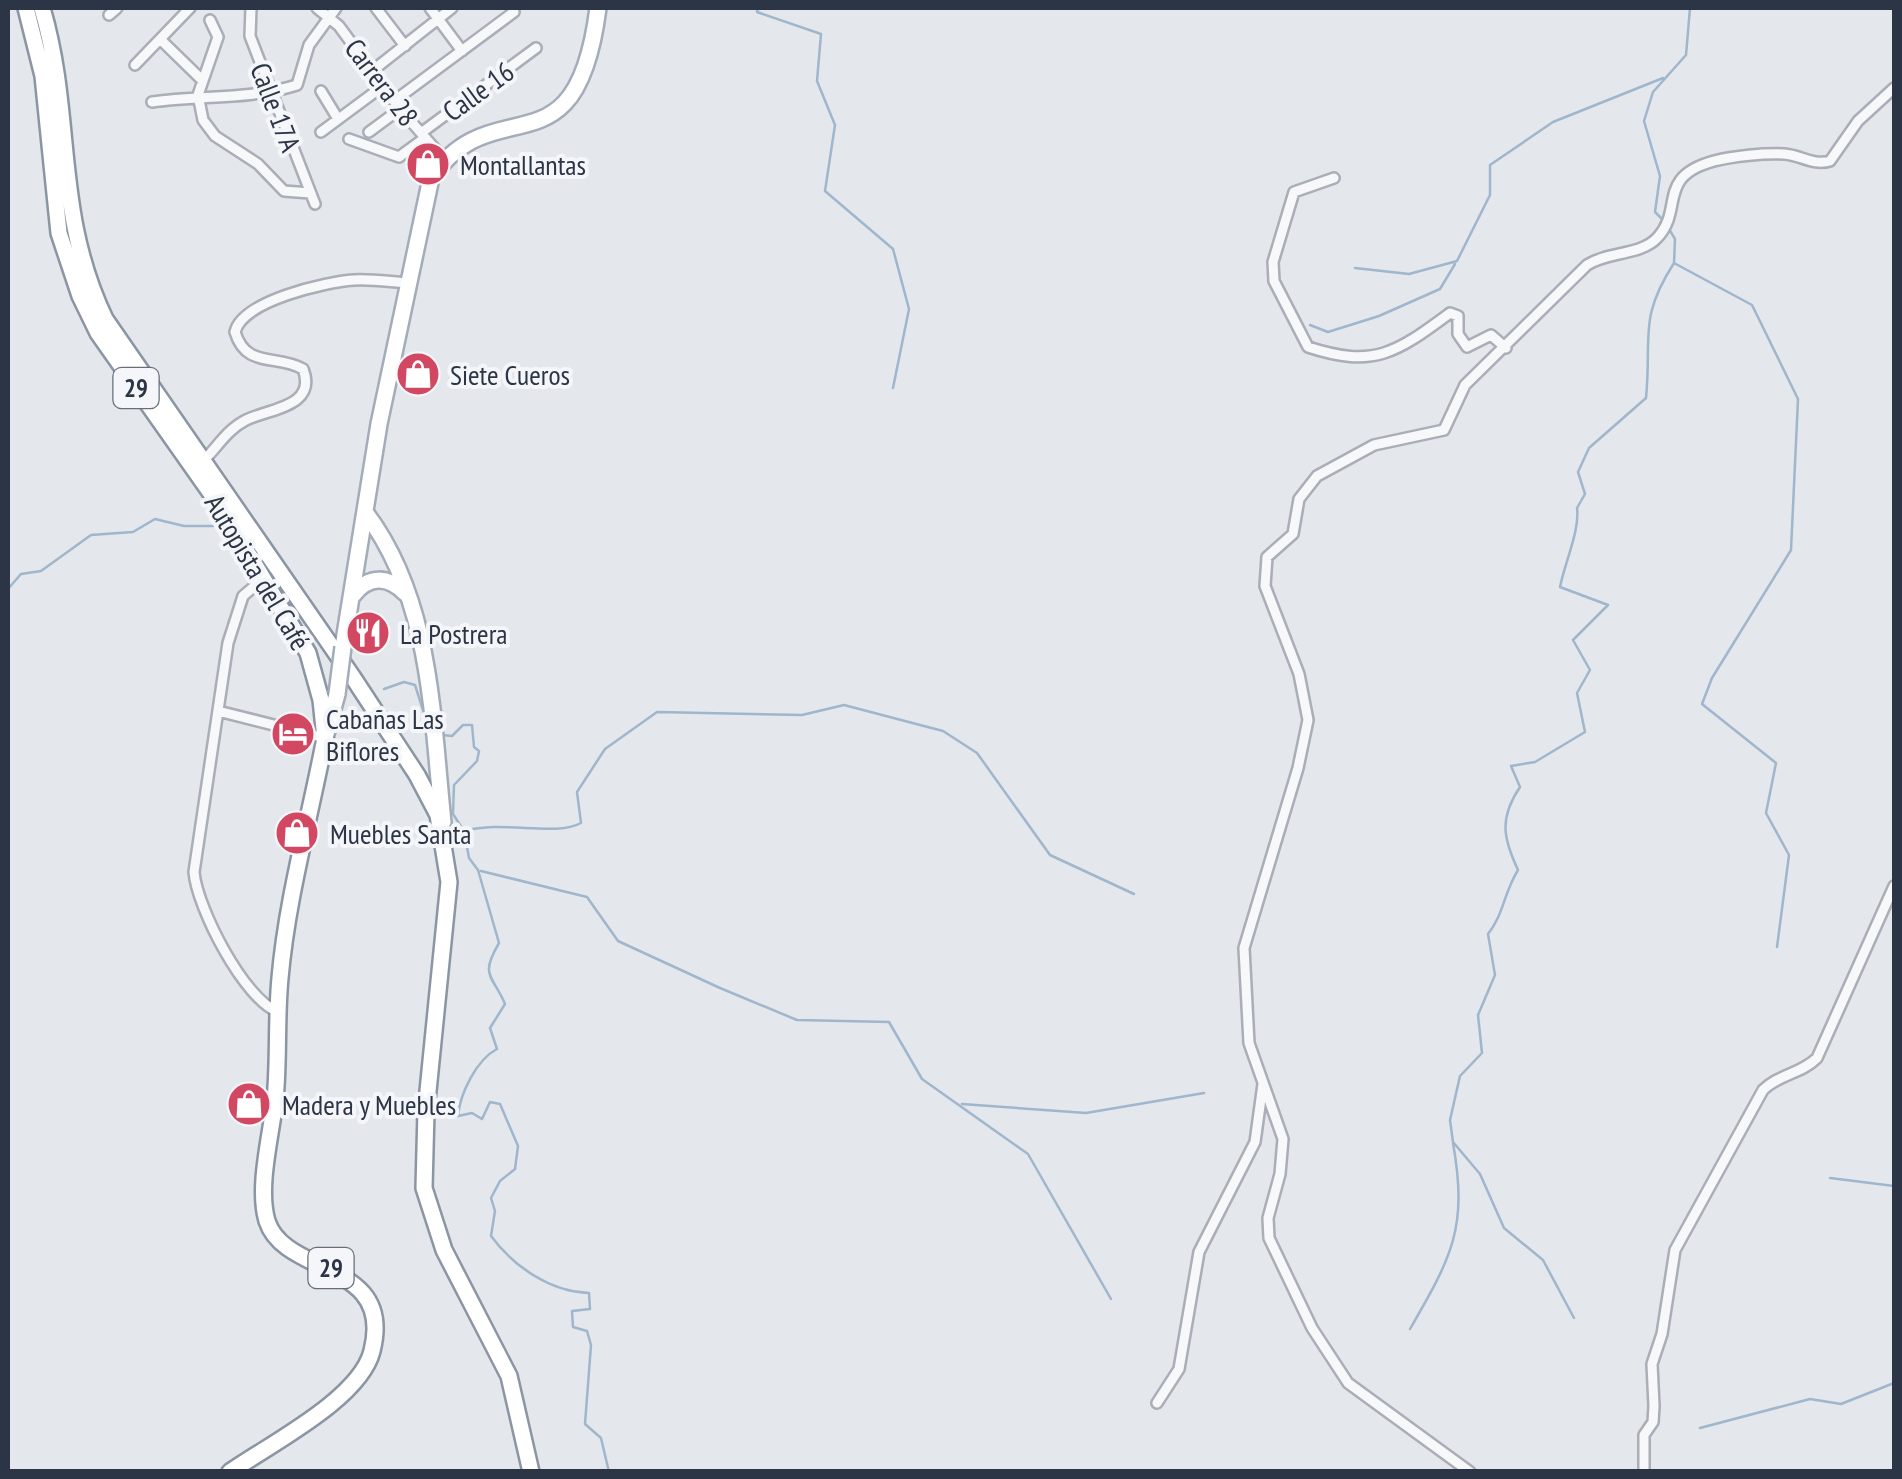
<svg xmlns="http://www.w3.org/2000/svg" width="1902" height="1479" viewBox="0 0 1902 1479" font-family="'PT Sans Narrow',sans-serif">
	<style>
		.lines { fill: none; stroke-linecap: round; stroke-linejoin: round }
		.stream { stroke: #9fb6cc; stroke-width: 2.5 }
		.minor-casing { stroke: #a9aeb7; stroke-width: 14 }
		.primary-casing { stroke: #a3acb8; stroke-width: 20 }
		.trunk-casing { stroke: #8b95a3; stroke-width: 20 }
		.minor { stroke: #f7f8fa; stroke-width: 9 }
		.primary { stroke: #fff; stroke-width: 15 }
		.trunk { stroke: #fff; stroke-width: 15 }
		.primary-bridge-casing { stroke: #a3acb8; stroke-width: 20; stroke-linecap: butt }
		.primary-bridge { stroke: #fff; stroke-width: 15 }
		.labels { text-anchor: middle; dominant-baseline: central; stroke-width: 8; stroke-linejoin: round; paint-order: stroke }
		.shield { fill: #f4f6f9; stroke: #676f7b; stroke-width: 2.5 }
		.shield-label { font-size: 25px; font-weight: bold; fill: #2b3545 }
		.street-label { font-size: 28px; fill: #2b3545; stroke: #f4f6f9 }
		.poi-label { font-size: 28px; fill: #2b3545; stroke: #f4f6f9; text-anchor: start }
	</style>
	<rect width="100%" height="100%" fill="#e4e7ec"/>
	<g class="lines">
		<path class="stream" d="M 758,8 L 757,12 L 821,34 L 817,81 L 835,125 L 825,191 L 893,249 L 909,309 L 893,388
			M 1665,222 L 1655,212 L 1660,176 L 1644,121 L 1653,92 L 1686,55 L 1690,8
			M 1669,229 L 1675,239 L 1674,263 L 1752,305 L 1798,399 L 1791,550 L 1712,678 L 1702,704 L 1776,763 L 1766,813 L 1789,855 L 1777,947
			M 1355,268 L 1409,274 L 1457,261 L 1490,195 L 1490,165 L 1553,122 L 1663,78
			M 1310,325 L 1328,332 L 1379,316 L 1440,289 L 1455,264
			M 8,589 L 21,574 L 41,571 L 91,535 L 133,532 L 155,519 L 184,526 L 213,526
			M 384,689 L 404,682 L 415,685 L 423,710
			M 443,735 L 452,736 L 463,725 L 472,725 L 474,747 L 479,751 L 477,761 L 454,785 L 453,814 L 464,831 L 469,858 L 478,870 L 499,943 C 479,977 493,975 505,1004 L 490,1028 L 497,1049 C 476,1060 460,1094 458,1116 L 472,1113 L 482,1119 L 490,1102 L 500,1104 L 518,1146 L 515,1169 L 500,1181 L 491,1198 L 495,1211 L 491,1236 C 514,1267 551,1292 589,1293 L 590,1309 L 572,1311 L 573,1327 L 587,1331 L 591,1345 L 585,1424 L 601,1438 L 609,1472
			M 465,831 C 503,820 555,837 581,823 L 577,792 L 605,749 L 657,712 L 802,715 L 844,705 L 943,731 L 977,753 L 1050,855 L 1134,894
			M 481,871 L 587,897 L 618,941 L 720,988 L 797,1020 L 889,1022 L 922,1079 L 1028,1154 L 1111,1299
			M 962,1104 L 1086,1113 L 1204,1093
			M 1830,1178 L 1894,1186
			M 1574,1318 L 1543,1260 L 1504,1228 L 1480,1174 L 1453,1142 L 1450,1120 L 1460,1076 L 1482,1053 L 1478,1015 L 1495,975 L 1488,934 C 1504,914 1504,892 1518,870 C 1503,838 1499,818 1520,787 L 1511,766 L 1535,762 L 1585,732 L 1577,693 L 1590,670 L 1573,640 L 1608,605 L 1560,587 C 1565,562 1580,530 1577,508 L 1585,494 L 1578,472 L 1589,448 L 1646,398 C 1652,336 1638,319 1674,263
			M 1410,1329 C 1452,1256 1468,1228 1453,1143
			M 1700,1428 L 1810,1399 L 1841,1404 L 1894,1383"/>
		<defs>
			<path id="minor" d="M 251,8 L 250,36 L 315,204
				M 317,8 L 339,26 L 400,109 L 444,159
				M 376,8 L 405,46
				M 430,8 L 462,51
				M 109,15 L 117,8
				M 210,20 L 218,37 L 198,95 L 203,120 L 215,136 L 258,164 L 284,191 L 310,193
				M 161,40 L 202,80
				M 135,65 L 190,8
				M 372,71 L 452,8
				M 321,91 L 338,119
				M 394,101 L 514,12
				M 152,102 C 201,95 249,100 297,85 L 309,45 L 336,8
				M 321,132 L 383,86
				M 369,132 L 400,109
				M 421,133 L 536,48
				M 349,139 L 399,157 L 425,138
				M 1334,178 L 1294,192 L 1273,262 L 1274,281 L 1308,347 C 1375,369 1397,352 1450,313 L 1458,316 L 1458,334 L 1467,347 L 1491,335 L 1506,348
				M 205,459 C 218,446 228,429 246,420 C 268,409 318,407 303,369 C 277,354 246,369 235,332 C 242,301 325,282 354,280 C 372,279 391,282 409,283
				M 264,578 L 243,596 L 228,643 L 194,872 C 197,908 244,999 278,1012
				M 218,711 L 325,738
				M 1157,1403 L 1179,1369 L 1199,1252 L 1255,1142 L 1263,1084
				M 1470,1472 L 1348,1383 L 1312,1328 L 1269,1238 L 1268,1218 L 1280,1174 L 1283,1139 L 1249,1043 L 1244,948 L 1298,768 L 1308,720 L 1299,674 L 1265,586 L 1267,557 L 1293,534 L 1299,499 L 1317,476 L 1374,445 L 1444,430 L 1465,385 L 1587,265 C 1609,251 1641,256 1658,237 C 1684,208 1656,177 1714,161 C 1734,156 1764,153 1784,154 C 1801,155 1813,166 1830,161 L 1858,121 L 1894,88
				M 1644,1472 L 1644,1435 L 1653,1422 L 1654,1406 L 1652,1364 L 1662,1334 L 1675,1250 L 1763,1090 C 1779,1074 1801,1074 1817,1058 L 1894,886"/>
			<path id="primary" d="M 365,512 C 432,600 432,718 443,822
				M 353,595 C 369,575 388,576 405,593
				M 343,647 L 379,424 L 431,178 C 495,85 576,181 598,8
				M 325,738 L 337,694"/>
			<path id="trunk" d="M 26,8 L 43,76 L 59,233 L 80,296 L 98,333 L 217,502 L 308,653 L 321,700 L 325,738 C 310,817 287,898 280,978 C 276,1019 279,1059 275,1100 C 271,1136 257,1187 267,1221 C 285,1277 395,1260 372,1351 C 360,1399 270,1444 230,1472
				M 42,8 C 74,117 53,210 105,319 L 354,679 L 417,775 L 438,815 L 449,882 L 426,1111 L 424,1188 L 444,1250 L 509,1376 L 531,1472"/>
		</defs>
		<use href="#minor" class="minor-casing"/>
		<use href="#primary" class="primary-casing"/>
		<use href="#trunk" class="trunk-casing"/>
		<use href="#minor" class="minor"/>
		<use href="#primary" class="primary"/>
		<use href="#trunk" class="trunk"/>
		<defs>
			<path id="primary-bridge" d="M 337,694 L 343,647"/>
		</defs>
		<use href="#primary-bridge" class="primary-bridge-casing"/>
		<use href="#primary-bridge" class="primary-bridge"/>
	</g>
	<defs>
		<symbol id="shop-disc" viewBox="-11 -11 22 22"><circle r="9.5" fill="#d24862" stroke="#f4f6f9"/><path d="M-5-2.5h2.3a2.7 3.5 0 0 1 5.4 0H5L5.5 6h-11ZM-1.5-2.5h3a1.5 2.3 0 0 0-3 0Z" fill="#fff"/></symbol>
		<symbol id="restaurant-disc" viewBox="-11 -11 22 22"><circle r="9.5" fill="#d24862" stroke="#f4f6f9"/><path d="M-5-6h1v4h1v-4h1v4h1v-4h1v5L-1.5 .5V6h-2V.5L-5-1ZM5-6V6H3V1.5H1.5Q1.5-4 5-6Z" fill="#fff"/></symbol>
		<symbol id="hotel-disc" viewBox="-11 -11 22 22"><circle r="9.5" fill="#d24862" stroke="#f4f6f9"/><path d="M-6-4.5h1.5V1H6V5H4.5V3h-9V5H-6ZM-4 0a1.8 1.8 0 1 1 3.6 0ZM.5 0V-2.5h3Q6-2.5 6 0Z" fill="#fff"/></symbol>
	</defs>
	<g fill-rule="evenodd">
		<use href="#shop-disc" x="403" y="139" width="50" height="50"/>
		<use href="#shop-disc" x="393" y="349" width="50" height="50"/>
		<use href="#restaurant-disc" x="343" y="608" width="50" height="50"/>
		<use href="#hotel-disc" x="268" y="709" width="50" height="50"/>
		<use href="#shop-disc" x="272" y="808" width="50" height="50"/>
		<use href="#shop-disc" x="224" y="1079" width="50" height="50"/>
	</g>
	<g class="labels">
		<g class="shield">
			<rect x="113.5" y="368" width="45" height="40" rx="8"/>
			<rect x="308.5" y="1248" width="45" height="40" rx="8"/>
		</g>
		<g class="shield-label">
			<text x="136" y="388">29</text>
			<text x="331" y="1268">29</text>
		</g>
		<g class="street-label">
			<text transform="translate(382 82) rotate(53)">Carrera 28</text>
			<text transform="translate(478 91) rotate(-36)">Calle 16</text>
			<text transform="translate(276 107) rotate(69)">Calle 17A</text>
			<text transform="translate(258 572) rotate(59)">Autopista del Café</text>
		</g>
		<g class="poi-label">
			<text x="460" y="164">Montallantas</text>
			<text x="450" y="374">Siete Cueros</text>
			<text x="400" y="633">La Postrera</text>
			<text x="326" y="718">Cabañas Las<tspan x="326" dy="32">Biflores</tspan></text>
			<text x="330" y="833">Muebles Santa</text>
			<text x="282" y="1104">Madera y Muebles</text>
		</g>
	</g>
	<rect width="1902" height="1479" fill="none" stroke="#2b3545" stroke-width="20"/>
</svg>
